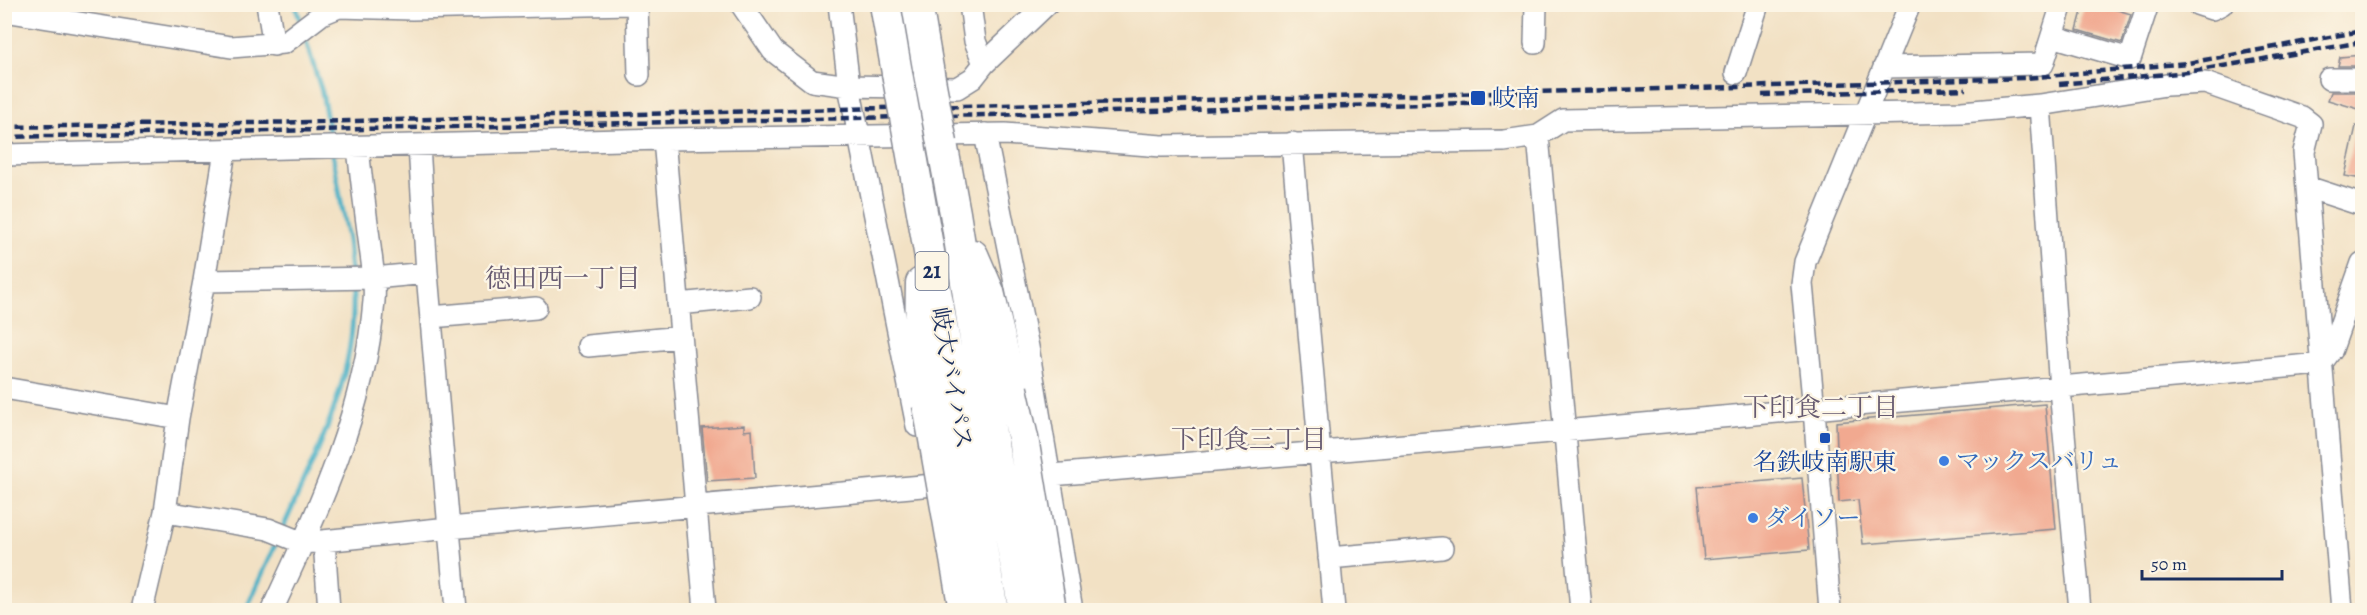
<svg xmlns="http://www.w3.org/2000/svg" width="2367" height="615" viewBox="0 0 2367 615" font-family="Alegreya,'Noto Serif JP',serif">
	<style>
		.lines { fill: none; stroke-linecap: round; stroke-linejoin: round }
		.stream { stroke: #47b0c6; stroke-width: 5 }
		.building { fill: #f1a990 }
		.minor-casing { stroke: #868891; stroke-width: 24 }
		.highway-casing { stroke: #868891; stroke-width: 33 }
		.minor { stroke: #fff; stroke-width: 21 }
		.highway { stroke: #fff; stroke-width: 30 }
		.rail { stroke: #1b2f5e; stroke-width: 4.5; stroke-dasharray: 9 4.5; stroke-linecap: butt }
		.highway-bridge-casing { stroke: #868891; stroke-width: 33; stroke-linecap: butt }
		.highway-bridge { stroke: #fff; stroke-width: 30 }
		.transit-dot { fill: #1a4fb4; stroke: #fcf5e5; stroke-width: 2 }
		.shop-dot { fill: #3f7fe0; stroke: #fcf5e5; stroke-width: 2 }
		.labels { text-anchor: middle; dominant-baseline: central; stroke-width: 4.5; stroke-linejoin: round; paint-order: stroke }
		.shield { fill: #fcf5e5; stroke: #5e6a86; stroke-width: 1.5 }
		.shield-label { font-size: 22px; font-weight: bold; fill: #1b2f5e }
		.transit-label { font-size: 24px; fill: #164399; stroke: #fcf5e5; text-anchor: start }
		.street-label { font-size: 24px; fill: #1b2f5e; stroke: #fcf5e5 }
		.shop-label { font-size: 24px; fill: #366cbe; stroke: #fcf5e5; text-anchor: start }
		.neighbourhood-label { font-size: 26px; fill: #665a70; stroke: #fcf5e5 }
	</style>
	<rect width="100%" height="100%" fill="#fcf5e5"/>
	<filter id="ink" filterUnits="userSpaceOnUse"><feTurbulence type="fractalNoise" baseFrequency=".0167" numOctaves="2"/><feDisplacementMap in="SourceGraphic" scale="12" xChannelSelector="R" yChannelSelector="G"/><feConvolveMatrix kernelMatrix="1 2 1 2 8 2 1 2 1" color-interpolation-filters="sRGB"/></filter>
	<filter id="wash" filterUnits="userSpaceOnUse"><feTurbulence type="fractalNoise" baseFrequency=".008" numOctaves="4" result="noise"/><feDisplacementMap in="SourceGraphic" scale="24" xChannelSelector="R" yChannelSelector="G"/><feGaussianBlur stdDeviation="1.35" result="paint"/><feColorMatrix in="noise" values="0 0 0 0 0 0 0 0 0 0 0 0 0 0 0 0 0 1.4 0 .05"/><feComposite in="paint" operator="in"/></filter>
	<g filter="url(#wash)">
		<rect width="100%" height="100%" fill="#f2e1c4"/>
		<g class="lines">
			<path class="stream" d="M 295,4 L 301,23
				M 304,35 L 322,92 L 331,142
				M 332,152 L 348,240 L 351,273
				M 282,530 C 317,452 361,370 352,282
				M 246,610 L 278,538"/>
		</g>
		<g id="blocks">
			<path class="building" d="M 2084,4 L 2097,4 L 2131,14 L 2122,43 L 2077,30 Z
				M 2362,55 L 2362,66 L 2338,66 L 2340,57 Z
				M 2331,92 L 2362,92 L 2362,110 L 2328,100 Z
				M 2356,126 L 2362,127 L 2362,179 L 2345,176 Z
				M 2045,404 L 2056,529 L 1863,544 L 1858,500 L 1839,502 L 1836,422 Z
				M 744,425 L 744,431 L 752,430 L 755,478 L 707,481 L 702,428 Z
				M 1802,478 L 1809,550 L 1704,559 L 1697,487 Z"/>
		</g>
	</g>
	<g filter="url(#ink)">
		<use href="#blocks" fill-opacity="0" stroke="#868891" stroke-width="1.5"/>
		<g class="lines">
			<defs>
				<path id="minor" d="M 267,4 L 274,45
					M 637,4 L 639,75
					M 741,4 L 773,51 L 812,81 L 849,86 L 957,88 L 973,78 L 984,64 L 1047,4
					M 839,4 L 849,86 L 917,426
					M 970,4 L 975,41 L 984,64
					M 2197,4 L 2212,9 L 2222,4
					M 4,11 L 231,47 L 284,43 L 322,14 L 339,7 L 412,9 L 630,4
					M 2052,36 L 2130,59 L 2148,4
					M 1535,43 L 1536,4
					M 1884,67 L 2043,64 L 2062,4
					M 1736,73 L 1758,4
					M 2329,79 L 2362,79
					M 2040,105 L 2060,389 L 2080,610
					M 985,134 L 1028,347 L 1072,610
					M 1538,136 L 1581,610
					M 664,139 L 705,610
					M 1292,143 L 1334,610
					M 419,146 L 427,273 L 456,610
					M 4,155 L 664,139 L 1005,134 L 1162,146 L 1504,141 L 1538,136 L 1563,120 L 1962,112 L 2040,105 L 2166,85 L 2205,83 L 2302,117 L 2311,124 L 2304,152 L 2342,610
					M 2307,187 L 2362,205
					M 204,281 L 374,278 L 427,273
					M 678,304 L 750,297
					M 431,317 L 536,308
					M 588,346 L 681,337
					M 4,388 L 178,418
					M 1016,478 C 1451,440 1886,406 2321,364 L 2332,349 L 2362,263
					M 165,512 L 268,529 L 303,543 L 449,528 L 956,483
					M 324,541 L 329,610
					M 1329,558 L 1442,548
					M 142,610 L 165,512 L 178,418 L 204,281 L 225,151
					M 272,610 C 318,511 365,412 374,301 C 376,280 371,259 369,238 C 365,208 361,178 358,147
					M 1830,610 L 1814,410 L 1802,284 L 1805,262 L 1910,4"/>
				<path id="highway" d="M 885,4 L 897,73
					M 917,4 L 929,74
					M 942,143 L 955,213 L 984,396
					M 910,144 L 955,399
					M 973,255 L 989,292 L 1012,389
					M 921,283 L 920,339 L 928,405"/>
			</defs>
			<use href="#minor" class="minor-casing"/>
			<use href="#highway" class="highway-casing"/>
			<use href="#minor" class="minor"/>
			<use href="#highway" class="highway"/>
			<path class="rail" d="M 2059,84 L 2188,72 L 2362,42
				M 1762,95 L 1966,89
				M 4,127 L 311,122 L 1739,87 L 2026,78 L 2188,63 L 2362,31
				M 4,137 L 989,115 L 1504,102"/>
			<defs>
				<path id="highway-bridge" d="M 897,73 L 910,144
					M 929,74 L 942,143
					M 1012,389 L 1023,438 L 1051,610
					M 984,396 L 1024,610
					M 955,399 L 993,610
					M 928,405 L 964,610"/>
			</defs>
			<use href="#highway-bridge" class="highway-bridge-casing"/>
			<use href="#highway-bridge" class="highway-bridge"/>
		</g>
	</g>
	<g class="transit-dot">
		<rect x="1470" y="90" width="16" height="16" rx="3"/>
		<rect x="1819" y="432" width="12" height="12" rx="3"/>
	</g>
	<g class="shop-dot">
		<circle cx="1944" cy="461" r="6"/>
		<circle cx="1753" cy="518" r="6"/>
	</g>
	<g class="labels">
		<rect class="shield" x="915.5" y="252" width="33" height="38" rx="4.5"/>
		<g class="shield-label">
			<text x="932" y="271">21</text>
		</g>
		<g class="transit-label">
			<text x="1492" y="98">岐南</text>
			<text x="1825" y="462" text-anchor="middle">名鉄岐南駅東</text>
		</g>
		<g class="street-label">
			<text transform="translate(952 378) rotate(80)">岐大バイパス</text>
		</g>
		<g class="shop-label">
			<text x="1956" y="461">マックスバリュ</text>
			<text x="1765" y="518">ダイソー</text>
		</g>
		<g class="neighbourhood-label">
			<text x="563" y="278">徳田西一丁目</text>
			<text x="1821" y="407">下印食二丁目</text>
			<text x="1249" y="439">下印食三丁目</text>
		</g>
	</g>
	<rect width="2367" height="615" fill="none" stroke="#fcf5e5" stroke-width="24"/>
	<path d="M2142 570v9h140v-9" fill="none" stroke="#1b2f5e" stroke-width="3"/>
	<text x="2151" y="570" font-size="18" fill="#1b2f5e" stroke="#fcf5e5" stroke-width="4.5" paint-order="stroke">50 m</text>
</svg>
